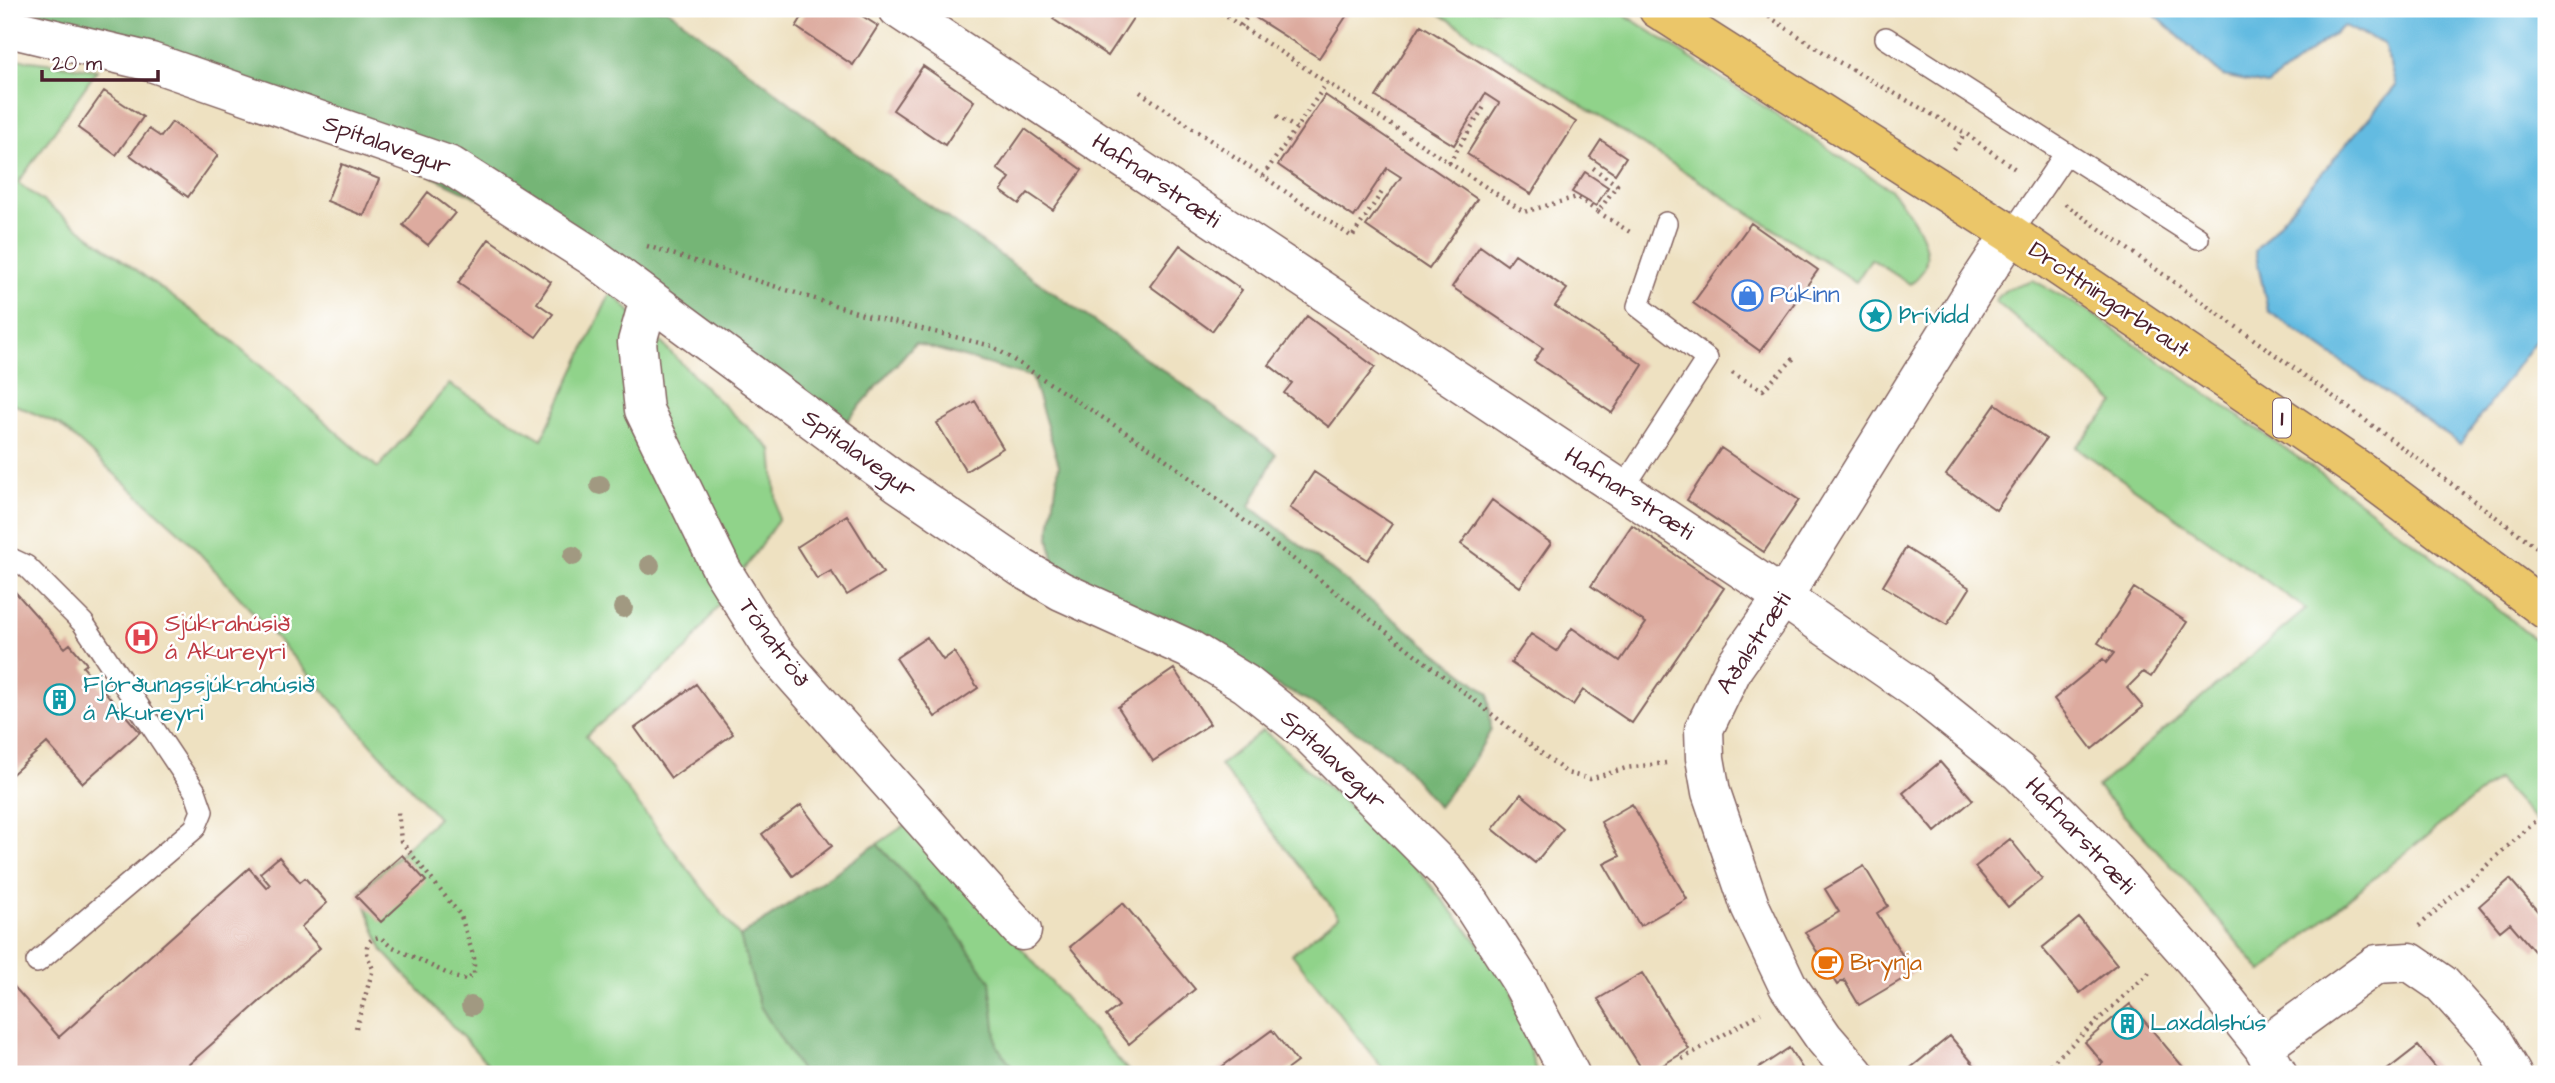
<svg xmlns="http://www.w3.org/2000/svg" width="2555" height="1083" viewBox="0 0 2555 1083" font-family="'Architects Daughter',sans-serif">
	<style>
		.green { fill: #90d38a; stroke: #6d795a; stroke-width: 2 }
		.forest { fill: #74b576; stroke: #5f6a50; stroke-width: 2 }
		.water { fill: #64bbe1; stroke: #576d86; stroke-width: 2 }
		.building { fill: #ddab9f }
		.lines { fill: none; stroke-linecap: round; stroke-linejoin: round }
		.service-casing { stroke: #836360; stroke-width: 24 }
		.minor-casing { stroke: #836360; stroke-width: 41 }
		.trunk-casing { stroke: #836360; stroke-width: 41 }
		.path { stroke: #836360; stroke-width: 4.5; stroke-dasharray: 2 5; stroke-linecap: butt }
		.service { stroke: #fff; stroke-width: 21 }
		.minor { stroke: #fff; stroke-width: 38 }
		.trunk { stroke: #ebc669; stroke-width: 38 }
		.tree { fill: #a19981 }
		.labels { text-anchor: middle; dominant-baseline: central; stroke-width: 5; stroke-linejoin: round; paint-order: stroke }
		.shield { fill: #fff; stroke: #80626b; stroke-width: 2 }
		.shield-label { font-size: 23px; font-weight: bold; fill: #4a1f2b }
		.street-label { font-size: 24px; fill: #4a1f2b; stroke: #fff }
		.shop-label { font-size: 24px; fill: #366cbe; stroke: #fff; text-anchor: start }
		.culture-label { font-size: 24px; fill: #0d838f; stroke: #fff; text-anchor: start }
		.health-label { font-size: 24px; fill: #be3a42; stroke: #fff; text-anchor: start }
		.food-label { font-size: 24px; fill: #c56008; stroke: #fff; text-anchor: start }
	</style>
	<rect width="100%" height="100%" fill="#fff"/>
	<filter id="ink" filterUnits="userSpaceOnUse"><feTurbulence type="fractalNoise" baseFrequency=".0143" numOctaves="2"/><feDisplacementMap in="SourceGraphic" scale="14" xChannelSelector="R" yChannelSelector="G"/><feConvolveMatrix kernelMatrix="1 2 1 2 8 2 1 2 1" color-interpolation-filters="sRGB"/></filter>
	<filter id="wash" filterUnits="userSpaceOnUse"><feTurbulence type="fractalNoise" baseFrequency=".00686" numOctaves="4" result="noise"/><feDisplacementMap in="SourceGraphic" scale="28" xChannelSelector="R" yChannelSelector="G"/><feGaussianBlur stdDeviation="1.57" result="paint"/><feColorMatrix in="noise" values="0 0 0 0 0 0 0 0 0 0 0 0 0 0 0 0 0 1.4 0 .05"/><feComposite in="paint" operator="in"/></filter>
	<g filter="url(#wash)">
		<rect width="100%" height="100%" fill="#eee1c1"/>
		<path class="green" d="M 1432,9 L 1616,9 L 1891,190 C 1906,208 1938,247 1922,272 C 1919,276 1914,281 1910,284 L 1871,259 L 1856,282 Z
			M 9,58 L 97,70 L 18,183 L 230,339 L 378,468 L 449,384 L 542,439 L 611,292 L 716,398 L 772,450 L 778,520 L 759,548 L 687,649 L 586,736 L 740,937 L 911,821 L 1131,1074 L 497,1074 L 383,951 L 360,891 L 438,818 L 185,537 L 60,425 L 9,402 Z
			M 2033,280 L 2088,311 L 2343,489 L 2464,581 L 2546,649 L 2546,832 L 2497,779 L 2342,904 L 2262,972 L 2183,878 L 2097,787 L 2306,609 L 2076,447 L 2115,403 L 1995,301 L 2006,289 Z
			M 1263,730 L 1409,859 L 1508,979 L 1537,1074 L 1387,1074 L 1292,954 L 1339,916 L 1220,765 Z"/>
		<path class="forest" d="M 29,9 L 667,9 L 861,157 L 1188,388 L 1276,454 L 1250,506 L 1489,694 L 1491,730 L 1473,761 L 1438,807 L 1397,758 L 1307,700 L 1249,672 L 1054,565 L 1049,537 L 1059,465 L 1032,377 L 915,343 L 841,428 L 623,265 L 133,38 Z
			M 877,844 L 948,921 L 990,981 L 997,1046 L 1018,1074 L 803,1074 L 760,1006 L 740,937 Z"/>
		<path class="water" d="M 2148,9 L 2546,9 L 2546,326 L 2460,444 L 2268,311 L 2255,251 L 2396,86 L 2384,44 L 2344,26 L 2267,85 L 2223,76 Z"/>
		<g id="blocks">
			<path class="building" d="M 807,9 L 851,9 L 878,26 L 853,65 L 796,27 Z
				M 1060,9 L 1139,9 L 1108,56 L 1053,19 Z
				M 1262,9 L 1351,9 L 1319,58 L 1256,18 Z
				M 1421,25 L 1576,122 L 1531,194 L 1467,154 L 1499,103 L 1485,94 L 1454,145 L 1376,97 Z
				M 923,66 L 974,101 L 945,145 L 893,110 Z
				M 104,91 L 143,117 L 116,155 L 78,128 Z
				M 1325,95 L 1477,199 L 1429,269 L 1366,226 L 1401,177 L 1387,168 L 1354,217 L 1278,165 Z
				M 172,122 L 218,155 L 188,197 L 130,155 L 149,129 L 161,137 Z
				M 1025,129 L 1082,170 L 1053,210 L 1028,193 L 1019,204 L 1001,191 L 1010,178 L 997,169 Z
				M 1601,140 L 1626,157 L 1615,174 L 1590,157 Z
				M 342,164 L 379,179 L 364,216 L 327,201 Z
				M 1585,172 L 1608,187 L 1596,206 L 1572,192 Z
				M 428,192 L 455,213 L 428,245 L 403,225 Z
				M 1751,223 L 1818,270 L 1760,351 L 1693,303 Z
				M 489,239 L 551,282 L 537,303 L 553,314 L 536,337 L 458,283 Z
				M 1180,245 L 1242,290 L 1212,331 L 1150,286 Z
				M 1480,246 L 1507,265 L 1515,254 L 1567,289 L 1555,306 L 1643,365 L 1612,413 L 1534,361 L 1543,348 L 1452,287 Z
				M 1307,316 L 1375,367 L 1329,427 L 1284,393 L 1292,383 L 1269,365 Z
				M 975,401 L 1003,448 L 966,471 L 937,423 Z
				M 1996,404 L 2046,439 L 1996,510 L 1946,475 Z
				M 1721,448 L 1799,500 L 1764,552 L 1687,500 Z
				M 1314,472 L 1392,524 L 1368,560 L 1290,508 Z
				M 1492,500 L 1551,543 L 1520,587 L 1461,544 Z
				M 847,515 L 883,573 L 847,595 L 831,571 L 817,579 L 797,547 Z
				M 1632,525 L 1724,588 L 1632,723 L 1583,690 L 1573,705 L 1511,663 L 1531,634 L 1557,651 L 1572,628 L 1620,661 L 1646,623 L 1591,586 Z
				M 1906,548 L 1970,588 L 1947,625 L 1883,586 Z
				M 9,585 L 65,648 L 70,644 L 87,664 L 83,667 L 140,732 L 83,783 L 47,743 L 9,777 Z
				M 2134,588 L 2187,622 L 2151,677 L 2143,672 L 2127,688 L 2143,707 L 2092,749 L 2054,699 L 2103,659 L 2106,663 L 2114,653 L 2098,643 Z
				M 927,637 L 943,660 L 954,652 L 978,688 L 935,717 L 896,658 Z
				M 1174,669 L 1210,724 L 1153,761 L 1118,707 Z
				M 696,684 L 733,734 L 671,778 L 635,728 Z
				M 1940,762 L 1973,800 L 1935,832 L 1903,793 Z
				M 1521,794 L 1563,829 L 1535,863 L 1493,829 Z
				M 1632,804 L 1687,899 L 1640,926 L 1604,864 L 1620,856 L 1601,822 Z
				M 801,805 L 832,846 L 793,876 L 762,834 Z
				M 2010,839 L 2042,879 L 2008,907 L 1975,867 Z
				M 402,855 L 426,881 L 381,922 L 356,896 Z
				M 279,857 L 300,882 L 305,878 L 327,903 L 301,927 L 320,948 L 178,1074 L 9,1074 L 9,981 L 59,1037 L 249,868 L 267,888 L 270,885 L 260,873 Z
				M 1864,866 L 1888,906 L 1877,913 L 1913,973 L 1859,1005 L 1844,980 L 1837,985 L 1805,932 L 1839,912 L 1825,889 Z
				M 2510,879 L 2546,921 L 2546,941 L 2534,951 L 2510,923 L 2500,931 L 2479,906 Z
				M 1123,903 L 1195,989 L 1129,1044 L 1106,1016 L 1119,1006 L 1070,947 Z
				M 2079,918 L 2117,964 L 2080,993 L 2042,948 Z
				M 1642,973 L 1689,1049 L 1648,1074 L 1645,1074 L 1598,999 Z
				M 2130,1004 L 2184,1068 L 2177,1074 L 2090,1074 L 2103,1063 L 2085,1042 Z
				M 1272,1030 L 1297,1062 L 1285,1071 L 1288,1074 L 1212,1074 Z
				M 1950,1036 L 1982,1074 L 1903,1074 Z
				M 2418,1046 L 2441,1074 L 2382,1074 Z
				M 1789,1048 L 1806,1074 L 1763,1074 L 1759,1068 Z"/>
		</g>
	</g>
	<g filter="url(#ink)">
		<use href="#blocks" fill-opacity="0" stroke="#836360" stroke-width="2"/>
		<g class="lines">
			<defs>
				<path id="service" d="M 1886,38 L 2198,238
					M 2011,234 L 2066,153
					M 1622,490 L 1707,359 L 1638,306 L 1666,223
					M 9,558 L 26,566 L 83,623 L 195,791 L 202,811 L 195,828 L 37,962"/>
				<path id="minor" d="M 898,9 L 1752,576 L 1917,690 L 2019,772 L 2104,859 L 2194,960 L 2263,1047 L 2278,1074
					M 9,28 L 151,62 L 451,166 L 593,257 L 898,483 L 1022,568 L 1061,591 L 1189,649 L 1246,684 L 1309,734 L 1446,871 L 1472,905 L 1520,980 L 1570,1074
					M 649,299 L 637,342 L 644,410 L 722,570 L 772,650 L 1022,931
					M 2263,1047 L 2377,964 L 2410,962 L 2442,984 L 2491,1038 L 2512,1074
					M 1855,1074 L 1824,1038 L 1788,986 L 1750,906 L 1711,792 L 1705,758 L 1704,729 L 1734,667 L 1783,597 L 1976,287 L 2011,234"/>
				<path id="trunk" d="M 1658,9 L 2011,234 L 2362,472 L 2546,610"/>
			</defs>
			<use href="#service" class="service-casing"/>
			<use href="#minor" class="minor-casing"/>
			<use href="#trunk" class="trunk-casing"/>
			<path class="path" d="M 1215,9 L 1524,212 L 1577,197 L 1598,212 L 1617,185 L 1589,165
				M 1757,9 L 1837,61 L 1965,133 L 2018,171
				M 1241,26 L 1252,9
				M 1140,92 L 1352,237 L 1384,189
				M 1277,116 L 1296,128
				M 1954,150 L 1965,133
				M 1449,163 L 1484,107
				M 1263,176 L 1327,83
				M 2065,204 L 2323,389 L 2546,554
				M 1598,212 L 1630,232
				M 647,246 L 869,316 L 992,346 L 1159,454 L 1567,773 L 1590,779 L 1626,768 L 1666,763
				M 1732,373 L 1763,390 L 1796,356
				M 2419,926 L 2546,812
				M 356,1028 L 373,969 C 367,956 360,940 380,937 L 389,945 L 454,977 L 466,980 L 474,975 L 474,958 L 461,916 L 401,841 L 398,811
				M 1682,1059 L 1761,1013
				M 2040,1074 L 2152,970"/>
			<use href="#service" class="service"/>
			<use href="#minor" class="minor"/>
			<use href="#trunk" class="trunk"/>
		</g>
		<g class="tree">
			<circle cx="600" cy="485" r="10"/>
			<circle cx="573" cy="556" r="10"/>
			<circle cx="650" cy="565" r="10"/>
			<circle cx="623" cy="608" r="10"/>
			<circle cx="471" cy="1006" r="10"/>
		</g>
	</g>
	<defs>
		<symbol id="shop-ring" viewBox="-11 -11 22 22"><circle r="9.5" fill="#fff" stroke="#3f7fe0" stroke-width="1.5"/><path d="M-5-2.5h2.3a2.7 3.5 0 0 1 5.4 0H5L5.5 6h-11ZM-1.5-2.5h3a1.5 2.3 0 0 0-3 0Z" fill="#3f7fe0"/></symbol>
		<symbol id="sight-ring" viewBox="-11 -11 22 22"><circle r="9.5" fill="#fff" stroke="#0f9aa8" stroke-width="1.5"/><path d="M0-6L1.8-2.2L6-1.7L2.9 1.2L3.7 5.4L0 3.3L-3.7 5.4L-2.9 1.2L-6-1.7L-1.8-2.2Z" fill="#0f9aa8"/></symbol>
		<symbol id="hospital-ring" viewBox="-11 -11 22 22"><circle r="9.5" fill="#fff" stroke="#e0444e" stroke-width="1.5"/><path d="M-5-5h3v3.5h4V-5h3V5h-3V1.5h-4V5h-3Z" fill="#e0444e"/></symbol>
		<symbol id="building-ring" viewBox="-11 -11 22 22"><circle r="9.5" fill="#fff" stroke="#0f9aa8" stroke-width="1.5"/><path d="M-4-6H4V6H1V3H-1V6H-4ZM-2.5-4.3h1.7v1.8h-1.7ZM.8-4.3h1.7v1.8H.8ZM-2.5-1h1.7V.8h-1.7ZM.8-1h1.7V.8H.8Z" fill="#0f9aa8"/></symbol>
		<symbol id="cafe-ring" viewBox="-11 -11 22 22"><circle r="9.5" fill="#fff" stroke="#e8710a" stroke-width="1.5"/><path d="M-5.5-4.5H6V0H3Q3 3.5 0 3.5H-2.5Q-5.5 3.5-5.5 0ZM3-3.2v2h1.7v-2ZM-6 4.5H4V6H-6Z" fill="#e8710a"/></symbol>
	</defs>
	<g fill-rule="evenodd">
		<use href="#shop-ring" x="1730" y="278" width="35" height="35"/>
		<use href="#sight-ring" x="1858" y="298" width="35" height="35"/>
		<use href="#hospital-ring" x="124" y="620" width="35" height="35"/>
		<use href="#building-ring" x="42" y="682" width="35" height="35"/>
		<use href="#cafe-ring" x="1810" y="946" width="35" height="35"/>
		<use href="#building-ring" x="2110" y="1006" width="35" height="35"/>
	</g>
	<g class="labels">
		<rect class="shield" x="2273" y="398.5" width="18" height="39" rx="5"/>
		<g class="shield-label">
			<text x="2282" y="418">1</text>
		</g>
		<g class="street-label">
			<text transform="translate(387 145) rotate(20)">Spítalavegur</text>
			<text transform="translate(1156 181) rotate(34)">Hafnarstræti</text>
			<text transform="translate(2109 300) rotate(34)">Drottningarbraut</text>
			<text transform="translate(859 454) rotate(36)">Spítalavegur</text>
			<text transform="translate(1629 494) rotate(33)">Hafnarstræti</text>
			<text transform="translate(774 643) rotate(54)">Tónatröð</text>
			<text transform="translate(1754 643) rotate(-57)">Aðalstræti</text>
			<text transform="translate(1333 760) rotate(43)">Spítalavegur</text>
			<text transform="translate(2080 836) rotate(47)">Hafnarstræti</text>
		</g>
		<g class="shop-label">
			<text x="1770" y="295">Púkinn</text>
		</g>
		<g class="culture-label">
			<text x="1899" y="316">Þrívídd</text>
			<text x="83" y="685">Fjórðungssjúkrahúsið<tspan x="83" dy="28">á Akureyri</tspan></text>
			<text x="2150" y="1023">Laxdalshús</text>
		</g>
		<g class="health-label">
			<text x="165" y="624">Sjúkrahúsið<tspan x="165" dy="28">á Akureyri</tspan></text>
		</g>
		<g class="food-label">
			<text x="1850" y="963">Brynja</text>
		</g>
	</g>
	<rect width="2555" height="1083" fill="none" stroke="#fff" stroke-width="35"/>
	<path d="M42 70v10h116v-10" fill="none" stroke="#4a1f2b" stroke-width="3.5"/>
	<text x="52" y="70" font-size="21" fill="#4a1f2b" stroke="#ffffff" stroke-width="5" paint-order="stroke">20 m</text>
</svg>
